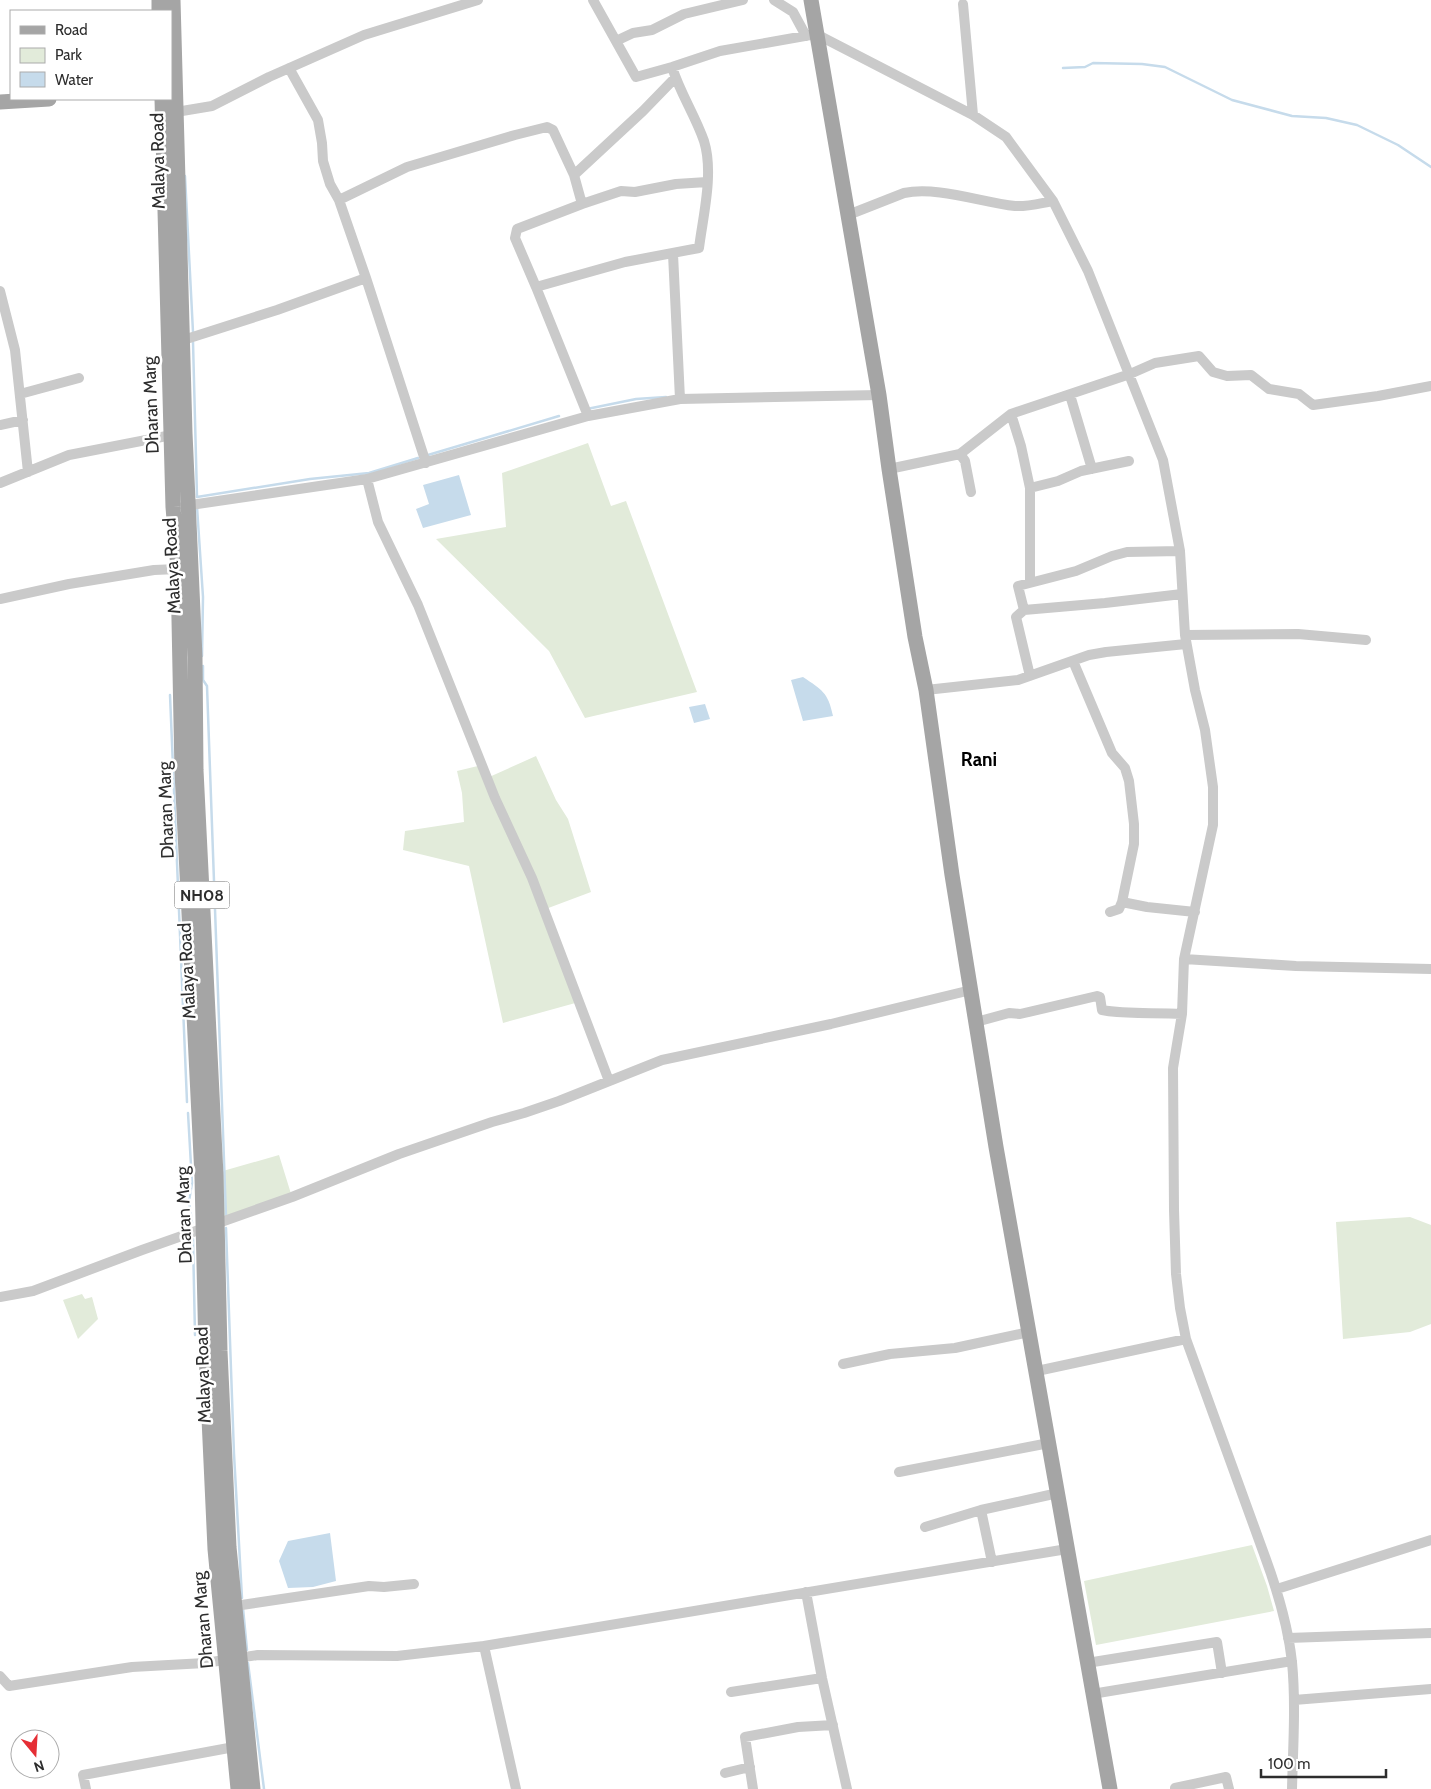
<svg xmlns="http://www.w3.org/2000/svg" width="1431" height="1789" viewBox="0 0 1431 1789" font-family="Cabin,sans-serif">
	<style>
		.green { fill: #e2ebda }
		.water { fill: #c6dbeb }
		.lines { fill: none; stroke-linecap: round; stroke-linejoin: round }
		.stream { stroke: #c6dbeb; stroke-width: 2.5 }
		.street { stroke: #cacaca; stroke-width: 10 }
		.primary { stroke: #a5a5a5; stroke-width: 15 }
		.labels { text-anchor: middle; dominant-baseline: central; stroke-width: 5; stroke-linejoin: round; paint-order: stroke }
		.shield { fill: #fff; stroke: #6c6c6c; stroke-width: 1 }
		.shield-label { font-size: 16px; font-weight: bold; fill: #2d2d2d }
		.street-label { font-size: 18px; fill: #2d2d2d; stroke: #fff }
		.neighbourhood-label { font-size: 19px; font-weight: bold; fill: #000; stroke: #fff }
	</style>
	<rect width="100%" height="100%" fill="#fff"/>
	<path class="green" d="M 588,443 L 611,506 L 626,501 L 697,692 L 585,718 L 549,651 L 436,539 L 506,527 L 502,473 Z
		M 536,756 L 556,800 L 568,819 L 591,892 L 543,910 L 579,1002 L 503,1023 L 469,866 L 403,850 L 405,831 L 464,822 L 462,793 L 457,771 L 482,765 L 487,778 Z
		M 279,1155 L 292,1197 L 217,1224 L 202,1177 Z
		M 1410,1217 L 1431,1225 L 1431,1324 L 1410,1332 L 1343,1339 L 1336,1222 Z
		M 82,1294 L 85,1299 L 92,1297 L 98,1319 L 78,1339 L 63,1300 Z
		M 1252,1545 L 1267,1586 L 1274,1611 L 1096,1645 L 1084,1581 Z"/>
	<path class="water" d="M 459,475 L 471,515 L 423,528 L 416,509 L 429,504 L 423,485 Z
		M 803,677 C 822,690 828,692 833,716 L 803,721 L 791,680 Z
		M 705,704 L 710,719 L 694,723 L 689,707 Z
		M 330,1533 L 336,1581 L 313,1587 L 288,1588 L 279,1561 L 288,1541 Z"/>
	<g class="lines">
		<path class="stream" d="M 1063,68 L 1085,67 L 1093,63 L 1142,64 L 1165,67 L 1232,100 L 1292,116 L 1326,118 L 1357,125 L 1398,145 L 1431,167
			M 185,176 L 193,332
			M 193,342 L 197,497 L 310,479 L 369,473 L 418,458
			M 587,409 L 636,399 L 666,397
			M 428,455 L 559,416
			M 197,507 L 203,597 L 202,656
			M 203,666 L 203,680 L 207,686 L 226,1216
			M 170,695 L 187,1102
			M 188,1113 L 192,1183 L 189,1201 L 192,1223
			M 226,1228 L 234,1454 L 242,1598
			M 193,1239 L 195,1335
			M 243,1608 L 247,1650
			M 248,1663 L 264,1789"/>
		<path class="street" d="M 593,0 L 636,77 L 672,67 L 720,51 L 816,34 L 973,115 L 1006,137 L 1053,201 L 1088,271 L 1163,460 L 1180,551 L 1185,635 L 1195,690 L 1205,730 L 1213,787 L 1213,825 L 1184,959 L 1182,1014 L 1173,1068 L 1174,1210 L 1176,1274 L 1180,1308 L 1186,1339 L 1264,1554 C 1277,1589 1288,1625 1292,1662 C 1296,1704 1293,1747 1292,1789
			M 774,0 L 793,12 L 806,36
			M 963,4 L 973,115
			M 616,41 L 633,33 L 652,30 L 684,14 L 743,0
			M 672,67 C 680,93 695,115 704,141 C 714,173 703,216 699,248 L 625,262 L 536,287 L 515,238 L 517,229 L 582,204 L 574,175 L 643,111 L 675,78
			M 289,68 L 318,120 L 322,143 L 323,161 L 330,184 L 339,200 L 407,167 L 515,135 L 547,127 L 553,130 L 574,175
			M 170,113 L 212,106 L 269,77 L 364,35 L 478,0
			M 339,200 L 366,278 L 426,463
			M 582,204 L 621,191 L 635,192 L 676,184 L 707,182
			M 848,215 L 904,193 C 936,186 981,202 1015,206 C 1027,207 1041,203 1053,201
			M 673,254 L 680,399
			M 536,287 L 588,416
			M 0,291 L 15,350 L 28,472
			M 177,342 L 277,310 L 366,278
			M 20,394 L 79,378
			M 1070,395 L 1092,469
			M 1011,414 L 1021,446 L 1030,488 L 1030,582
			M 0,425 L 23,420
			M 960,454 L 965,461 L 971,492
			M 889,469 L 960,454 L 1011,414 L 1130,374 L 1155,363 L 1199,356 L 1213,372 L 1227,376 L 1251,375 L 1269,389 L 1299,394 L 1313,405 L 1378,396 L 1431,386
			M 367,479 L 378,522 L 418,605 L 495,798 L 532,878 L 609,1081
			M 0,483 L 69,455 L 177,434
			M 1030,488 L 1058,481 L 1081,471 L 1129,461
			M 184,506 L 367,479 L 588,416 L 680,399 L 879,395
			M 0,599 L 69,584 L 154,570 L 178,569
			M 1024,610 L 1018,586 L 1076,571 L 1112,556 L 1127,552 L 1180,551
			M 1185,635 L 1298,634 L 1366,640
			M 1073,661 L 1112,753 L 1125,768 L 1129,781 L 1134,824 L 1134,844 L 1122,902 L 1119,909 L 1110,912
			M 1030,676 L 1016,617 L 1024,610 L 1105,603 L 1182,594
			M 926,690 L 1018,680 L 1089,655 L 1106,652 L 1186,644
			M 1122,902 L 1147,907 L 1195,912
			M 1184,959 L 1296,966 L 1431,969
			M 976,1022 L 1009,1013 L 1020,1014 L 1097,996 L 1100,997 L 1102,1010 C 1128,1015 1155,1012 1182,1014
			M 0,1297 L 33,1291 L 142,1250 L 292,1197 L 399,1154 L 492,1122 L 524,1113 L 559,1101 L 662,1060 L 831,1024 L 971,990
			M 843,1364 L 890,1354 L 955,1348 L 1029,1332
			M 1037,1371 L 1186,1339
			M 899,1472 L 1049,1443
			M 981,1510 L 992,1562
			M 925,1527 L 981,1510 L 1058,1493
			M 1277,1589 L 1431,1540
			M 806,1592 L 822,1678 L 847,1789
			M 235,1606 L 369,1586 L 384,1587 L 414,1584
			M 1288,1638 L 1431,1633
			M 484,1646 L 516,1789
			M 1087,1663 L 1217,1642 L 1222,1673
			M 0,1676 L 9,1686 L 132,1667 L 205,1663 L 258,1655 L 397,1656 L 484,1646 L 1067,1549
			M 731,1692 L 822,1678
			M 1092,1694 L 1292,1661
			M 1294,1700 L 1431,1689
			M 725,1773 L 750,1767
			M 1175,1788 L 1226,1777 L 1229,1789
			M 86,1789 L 83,1775 L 234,1747
			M 753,1789 L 745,1737 L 798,1727 L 833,1725"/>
		<path class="primary" d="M 159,0 L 159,11
			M 173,0 L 185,433 L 195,657 L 196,770 L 216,1175 L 220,1351 L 229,1547 L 253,1789
			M 811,0 L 879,395 L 889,469 L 915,637 L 926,690 L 952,875 L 996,1147 L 1110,1789
			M 162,99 L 173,507 L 178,569 L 182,772 L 202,1177 L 206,1353 L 215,1549 L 238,1789
			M 0,102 L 49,99"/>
	</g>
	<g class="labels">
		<rect class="shield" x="174.5" y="881.5" width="55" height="27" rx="4"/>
		<g class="shield-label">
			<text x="202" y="895">NH08</text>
		</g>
		<g class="street-label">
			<text transform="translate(158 161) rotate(-91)">Malaya Road</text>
			<text transform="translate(151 405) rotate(-92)">Dharan Marg</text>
			<text transform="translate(172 566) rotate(-93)">Malaya Road</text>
			<text transform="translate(166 810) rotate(-92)">Dharan Marg</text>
			<text transform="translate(187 971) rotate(-93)">Malaya Road</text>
			<text transform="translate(184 1215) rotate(-92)">Dharan Marg</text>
			<text transform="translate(203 1375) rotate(-92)">Malaya Road</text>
			<text transform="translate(203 1620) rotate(-95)">Dharan Marg</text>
		</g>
		<g class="neighbourhood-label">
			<text x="979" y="759">Rani</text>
		</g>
	</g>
	<rect x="10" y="10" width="162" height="90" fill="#ffffff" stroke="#ababab"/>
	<rect x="20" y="26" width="25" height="8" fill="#a5a5a5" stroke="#ababab"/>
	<text x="55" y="35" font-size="15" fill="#2d2d2d">Road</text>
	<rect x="20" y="48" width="25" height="15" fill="#e2ebda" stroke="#ababab"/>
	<text x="55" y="60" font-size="15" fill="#2d2d2d">Park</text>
	<rect x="20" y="72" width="25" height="15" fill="#c6dbeb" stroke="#ababab"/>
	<text x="55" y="85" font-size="15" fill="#2d2d2d">Water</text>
	<g transform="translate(35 1754) rotate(162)"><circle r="24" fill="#ffffff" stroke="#ababab"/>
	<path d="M0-4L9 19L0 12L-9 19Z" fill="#e52e35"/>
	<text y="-8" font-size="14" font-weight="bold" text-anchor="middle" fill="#2d2d2d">N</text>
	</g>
	<path d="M1261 1769v8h125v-8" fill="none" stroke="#2d2d2d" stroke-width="2.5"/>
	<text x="1268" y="1769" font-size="15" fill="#2d2d2d" stroke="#ffffff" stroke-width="4" paint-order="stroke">100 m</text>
</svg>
